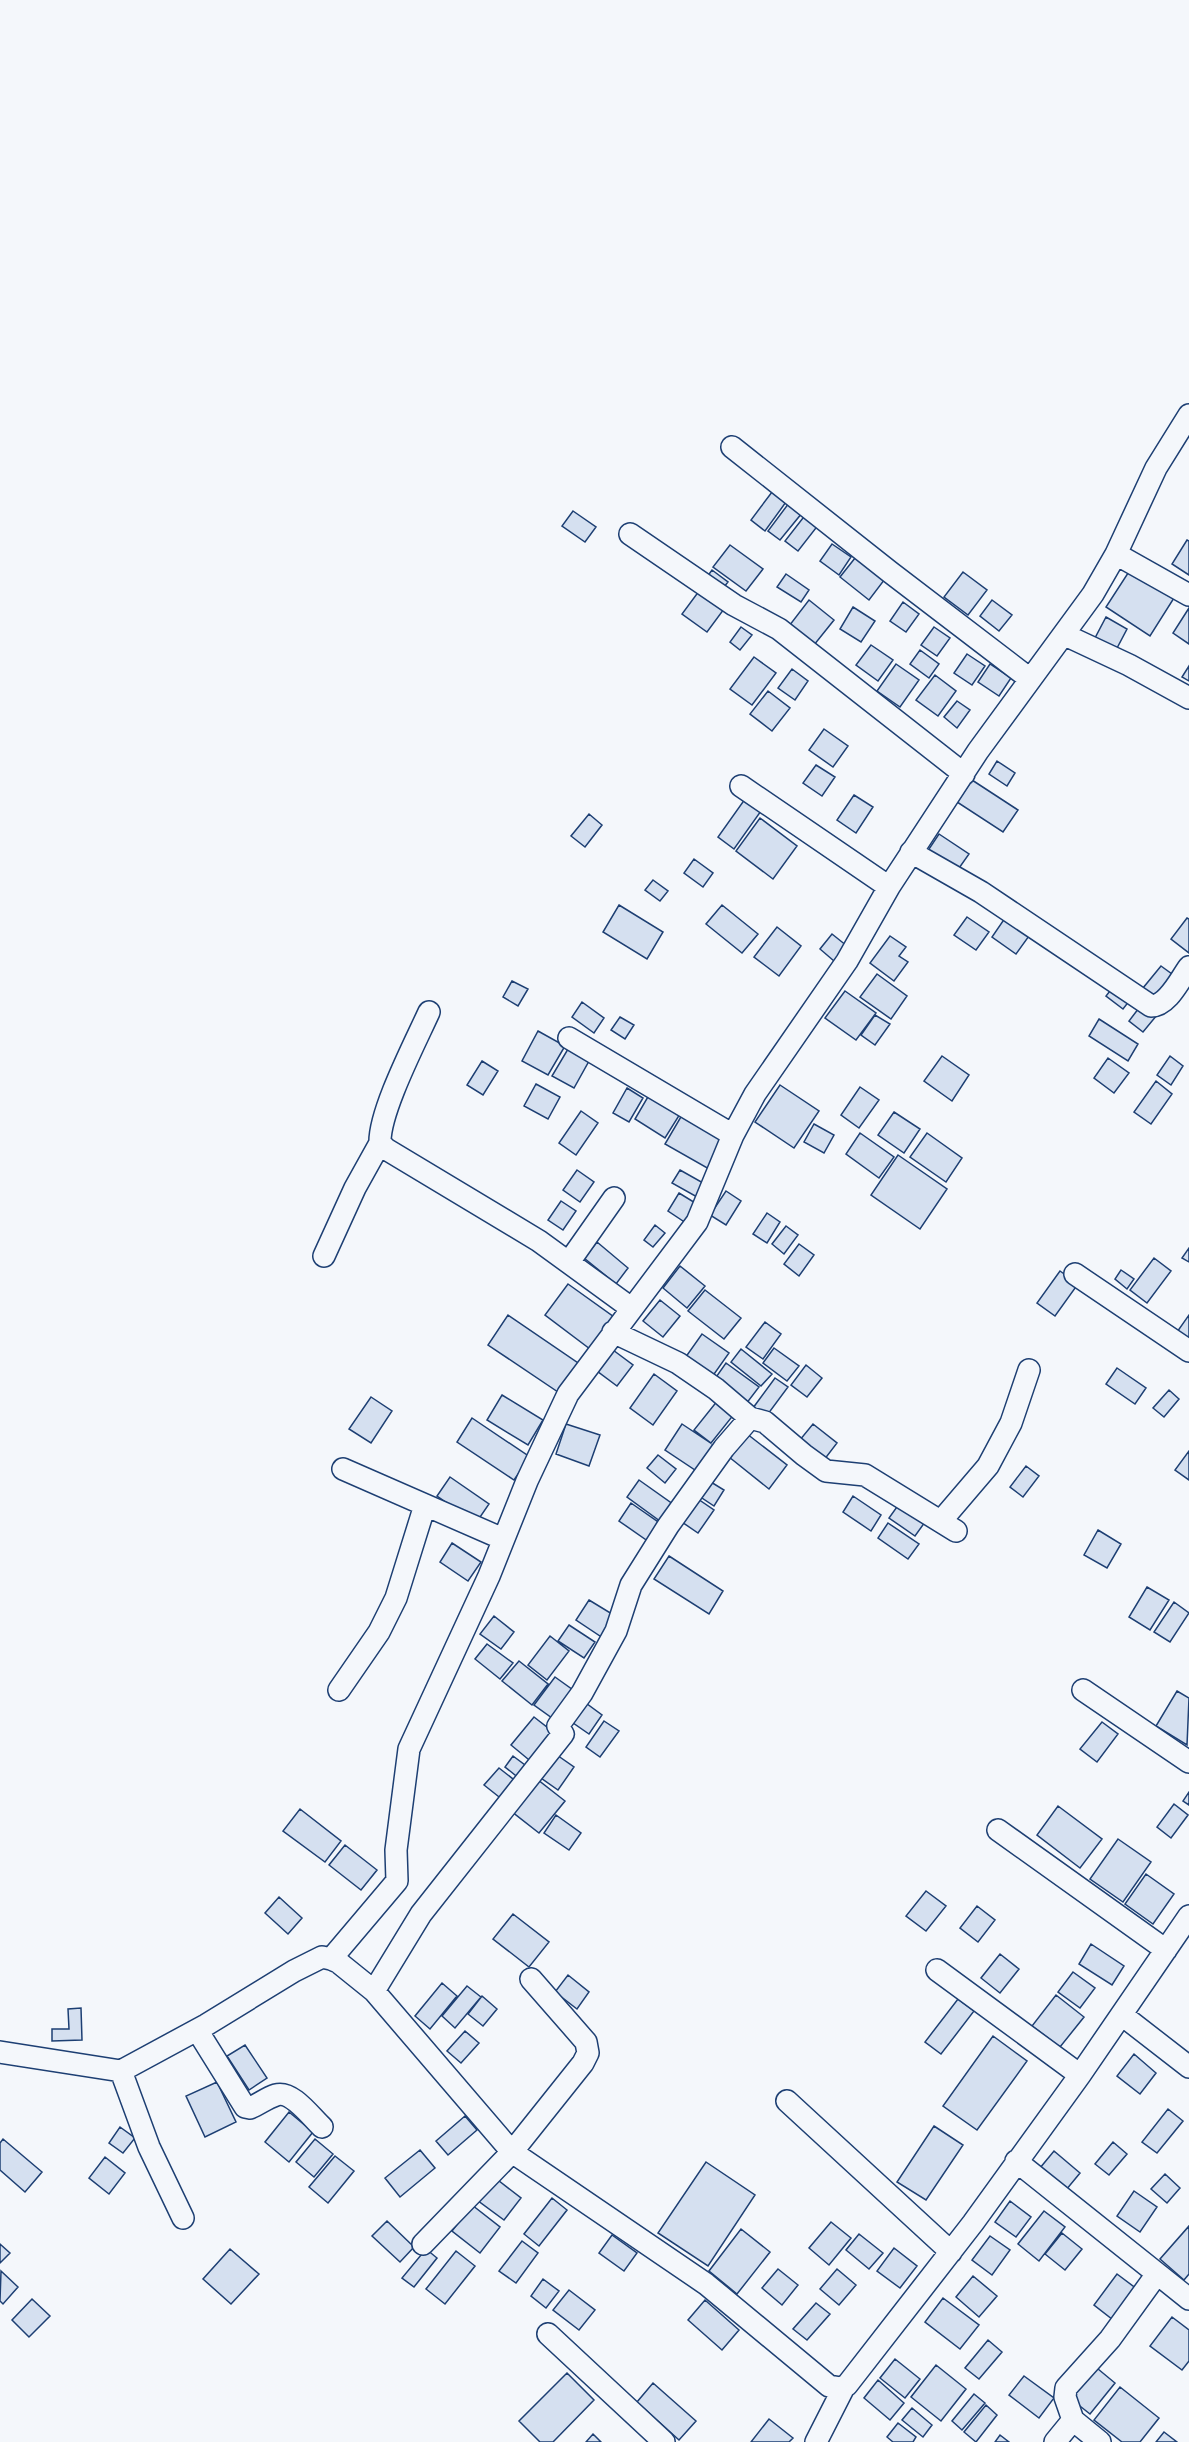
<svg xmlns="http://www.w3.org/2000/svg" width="1189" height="2442" viewBox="0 0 1189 2442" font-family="Literata,serif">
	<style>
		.building { fill: #d5e0f0; stroke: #1d3f73; stroke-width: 1.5 }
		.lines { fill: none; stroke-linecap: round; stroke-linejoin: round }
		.minor-casing { stroke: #1d3f73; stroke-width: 24 }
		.minor { stroke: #f4f7fb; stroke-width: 21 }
	</style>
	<rect width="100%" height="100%" fill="#f4f7fb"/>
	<path class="building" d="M 772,492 L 786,502 L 765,531 L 751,520 Z
		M 789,503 L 802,513 L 780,540 L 768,531 Z
		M 810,509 L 823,519 L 798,551 L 785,541 Z
		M 573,511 L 596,527 L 585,542 L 562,526 Z
		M 1187,540 L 1189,541 L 1189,575 L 1172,564 Z
		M 832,544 L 851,557 L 839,575 L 820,561 Z
		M 730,545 L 763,569 L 746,591 L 713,567 Z
		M 859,553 L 888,575 L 869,600 L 840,577 Z
		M 712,570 L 728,582 L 720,592 L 704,581 Z
		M 1130,570 L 1174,598 L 1150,636 L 1106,607 Z
		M 963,572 L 987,590 L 968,615 L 944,597 Z
		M 786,574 L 809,590 L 801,602 L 777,587 Z
		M 702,587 L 727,605 L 707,632 L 682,614 Z
		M 809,600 L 834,620 L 814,645 L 789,626 Z
		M 992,600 L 1012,615 L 999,631 L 980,616 Z
		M 903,602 L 919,614 L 906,632 L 890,621 Z
		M 853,607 L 875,621 L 861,642 L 840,629 Z
		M 1189,608 L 1189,644 L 1173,633 Z
		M 1106,617 L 1127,629 L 1116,650 L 1095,638 Z
		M 741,627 L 752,635 L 740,650 L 730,642 Z
		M 934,627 L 950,638 L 937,656 L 921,645 Z
		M 871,645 L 893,660 L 878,681 L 856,665 Z
		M 920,650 L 939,664 L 929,678 L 910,664 Z
		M 967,654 L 985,666 L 972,685 L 954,673 Z
		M 754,657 L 776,673 L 752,705 L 730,689 Z
		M 896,664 L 919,680 L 900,707 L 877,691 Z
		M 990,664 L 1011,678 L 999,696 L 978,682 Z
		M 1189,666 L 1189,681 L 1182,677 Z
		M 792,669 L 808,681 L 795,700 L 778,688 Z
		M 935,675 L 956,691 L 938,716 L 916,700 Z
		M 768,691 L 790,708 L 772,731 L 750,714 Z
		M 957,701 L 970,710 L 957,728 L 944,717 Z
		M 824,729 L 848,746 L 833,767 L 809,750 Z
		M 997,761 L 1015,773 L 1007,786 L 989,774 Z
		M 816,765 L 835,777 L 822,796 L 803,783 Z
		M 972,780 L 1018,810 L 1003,832 L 957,802 Z
		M 854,795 L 873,807 L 856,833 L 837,820 Z
		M 745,799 L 761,811 L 734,849 L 718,837 Z
		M 589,814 L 602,825 L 585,847 L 571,836 Z
		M 760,818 L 797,846 L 773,879 L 736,851 Z
		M 939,834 L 969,854 L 957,871 L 927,852 Z
		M 694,859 L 713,873 L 703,887 L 684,873 Z
		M 653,880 L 668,891 L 660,901 L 645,890 Z
		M 619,905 L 663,932 L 647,959 L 603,932 Z
		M 722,905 L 758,934 L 742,953 L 706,924 Z
		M 967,917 L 989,932 L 976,950 L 954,935 Z
		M 1005,918 L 1029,936 L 1016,954 L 992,937 Z
		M 1187,918 L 1189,919 L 1189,953 L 1171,939 Z
		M 777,927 L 801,946 L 779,976 L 754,957 Z
		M 832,934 L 847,946 L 834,961 L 820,949 Z
		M 890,936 L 906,947 L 899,956 L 908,962 L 894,981 L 870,963 Z
		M 1161,966 L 1176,977 L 1158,1000 L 1143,988 Z
		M 877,974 L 907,996 L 891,1019 L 860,997 Z
		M 512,981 L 528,989 L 518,1006 L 503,997 Z
		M 1113,987 L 1130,1000 L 1123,1009 L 1106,996 Z
		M 845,991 L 876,1013 L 856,1040 L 825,1018 Z
		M 582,1002 L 604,1018 L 594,1033 L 572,1017 Z
		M 1142,1004 L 1157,1015 L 1143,1032 L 1129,1021 Z
		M 875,1015 L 890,1024 L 875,1045 L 861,1035 Z
		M 620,1017 L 634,1025 L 625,1039 L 611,1030 Z
		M 1099,1019 L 1138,1044 L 1128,1061 L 1089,1036 Z
		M 538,1031 L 565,1046 L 548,1075 L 522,1061 Z
		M 568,1049 L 589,1061 L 574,1088 L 552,1076 Z
		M 942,1056 L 969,1075 L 952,1101 L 924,1081 Z
		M 1170,1056 L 1183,1066 L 1171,1085 L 1157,1075 Z
		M 1108,1058 L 1129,1073 L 1114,1093 L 1094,1078 Z
		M 482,1061 L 498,1071 L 483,1095 L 467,1085 Z
		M 1156,1081 L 1172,1094 L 1151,1124 L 1134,1112 Z
		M 536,1084 L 560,1097 L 548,1119 L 524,1106 Z
		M 780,1085 L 819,1111 L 794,1148 L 755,1122 Z
		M 860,1087 L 879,1100 L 859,1128 L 841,1115 Z
		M 627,1088 L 643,1098 L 629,1122 L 613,1113 Z
		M 649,1095 L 680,1114 L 665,1138 L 635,1119 Z
		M 581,1111 L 598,1123 L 576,1155 L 559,1143 Z
		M 894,1112 L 920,1129 L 904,1153 L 878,1135 Z
		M 682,1115 L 726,1140 L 709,1169 L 665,1144 Z
		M 814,1124 L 834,1135 L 824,1153 L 804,1142 Z
		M 860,1133 L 894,1157 L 879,1178 L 846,1154 Z
		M 927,1133 L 962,1158 L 946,1182 L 910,1157 Z
		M 898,1155 L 947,1189 L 920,1229 L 871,1195 Z
		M 577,1170 L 594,1182 L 580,1202 L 563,1190 Z
		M 680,1170 L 705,1184 L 697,1197 L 672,1183 Z
		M 726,1191 L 741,1201 L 726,1225 L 710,1215 Z
		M 679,1193 L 697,1204 L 686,1223 L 668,1211 Z
		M 561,1201 L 576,1211 L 563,1230 L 548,1220 Z
		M 767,1213 L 780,1222 L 767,1243 L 753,1234 Z
		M 655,1225 L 665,1233 L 653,1247 L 644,1240 Z
		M 786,1226 L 798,1235 L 784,1254 L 772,1244 Z
		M 597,1242 L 628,1268 L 616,1284 L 584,1258 Z
		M 799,1244 L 814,1255 L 799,1276 L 784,1264 Z
		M 1189,1248 L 1189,1262 L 1182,1258 Z
		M 1154,1258 L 1171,1271 L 1147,1303 L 1130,1290 Z
		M 680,1266 L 705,1286 L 687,1308 L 663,1288 Z
		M 1121,1270 L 1134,1279 L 1127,1289 L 1115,1279 Z
		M 1060,1271 L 1078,1284 L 1055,1316 L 1037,1303 Z
		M 568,1284 L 614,1317 L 590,1349 L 545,1315 Z
		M 705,1290 L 741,1318 L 724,1339 L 688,1311 Z
		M 660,1300 L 680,1316 L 663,1337 L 643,1321 Z
		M 508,1315 L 581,1365 L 561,1394 L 488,1345 Z
		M 1189,1315 L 1189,1341 L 1177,1332 Z
		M 765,1322 L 781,1334 L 763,1359 L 746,1347 Z
		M 702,1334 L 729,1353 L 712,1377 L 685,1358 Z
		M 774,1348 L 799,1366 L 787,1381 L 763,1363 Z
		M 741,1349 L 772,1374 L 761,1386 L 731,1362 Z
		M 613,1350 L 633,1365 L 617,1386 L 597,1371 Z
		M 726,1363 L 759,1387 L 746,1404 L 714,1380 Z
		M 806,1365 L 822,1378 L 807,1397 L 791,1385 Z
		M 1117,1368 L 1146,1388 L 1135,1404 L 1106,1384 Z
		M 654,1374 L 677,1391 L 653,1425 L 630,1408 Z
		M 775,1378 L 788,1387 L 765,1418 L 753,1408 Z
		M 1169,1390 L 1179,1399 L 1164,1417 L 1153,1408 Z
		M 502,1395 L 543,1420 L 528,1445 L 487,1420 Z
		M 371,1397 L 392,1411 L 371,1443 L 349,1429 Z
		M 718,1400 L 735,1413 L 711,1443 L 694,1430 Z
		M 472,1418 L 530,1457 L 514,1480 L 457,1442 Z
		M 566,1424 L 600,1435 L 589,1466 L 556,1454 Z
		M 682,1424 L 718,1448 L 701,1474 L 665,1450 Z
		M 813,1424 L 837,1443 L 824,1460 L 799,1441 Z
		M 742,1430 L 787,1465 L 769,1489 L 724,1453 Z
		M 1189,1451 L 1189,1480 L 1175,1470 Z
		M 658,1455 L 676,1469 L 665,1483 L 647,1468 Z
		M 1026,1466 L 1039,1476 L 1023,1497 L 1010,1487 Z
		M 450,1477 L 489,1504 L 476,1523 L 437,1496 Z
		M 706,1479 L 724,1490 L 714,1506 L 696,1494 Z
		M 639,1480 L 677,1507 L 664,1524 L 627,1497 Z
		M 692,1495 L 714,1510 L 698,1533 L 676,1518 Z
		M 853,1496 L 881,1515 L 871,1531 L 843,1512 Z
		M 631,1503 L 664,1526 L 652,1544 L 619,1521 Z
		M 899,1504 L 925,1522 L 915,1536 L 889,1518 Z
		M 888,1523 L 919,1544 L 908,1559 L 878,1538 Z
		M 1098,1530 L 1121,1544 L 1107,1568 L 1084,1555 Z
		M 452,1543 L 481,1562 L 468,1581 L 440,1562 Z
		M 669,1556 L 723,1591 L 709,1614 L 654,1579 Z
		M 1147,1587 L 1169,1600 L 1150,1630 L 1129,1617 Z
		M 589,1600 L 617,1617 L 603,1638 L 576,1620 Z
		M 1174,1602 L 1189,1613 L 1170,1642 L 1154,1632 Z
		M 494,1616 L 514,1632 L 501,1649 L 480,1634 Z
		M 569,1625 L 595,1642 L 584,1658 L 558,1641 Z
		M 550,1636 L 569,1651 L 547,1680 L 528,1665 Z
		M 487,1644 L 513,1663 L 500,1679 L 475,1659 Z
		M 519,1661 L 548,1684 L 532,1705 L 502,1681 Z
		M 555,1677 L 580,1695 L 559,1723 L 534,1705 Z
		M 1177,1691 L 1189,1698 L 1187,1745 L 1156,1726 Z
		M 579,1698 L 602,1715 L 589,1734 L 566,1718 Z
		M 534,1717 L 557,1735 L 534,1764 L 511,1745 Z
		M 604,1721 L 619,1731 L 600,1757 L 586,1747 Z
		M 1102,1722 L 1118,1734 L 1097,1762 L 1080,1749 Z
		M 554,1753 L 574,1767 L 558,1790 L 538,1776 Z
		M 513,1756 L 533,1771 L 525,1783 L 505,1767 Z
		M 499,1768 L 522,1786 L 508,1804 L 484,1785 Z
		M 533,1776 L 565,1801 L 539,1833 L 507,1808 Z
		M 1189,1792 L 1189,1805 L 1183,1801 Z
		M 1174,1804 L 1188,1815 L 1171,1838 L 1157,1827 Z
		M 1058,1806 L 1102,1839 L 1080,1868 L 1037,1835 Z
		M 300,1809 L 341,1841 L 325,1862 L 283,1831 Z
		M 556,1815 L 581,1833 L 569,1850 L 544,1833 Z
		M 1118,1839 L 1151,1862 L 1123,1902 L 1090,1879 Z
		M 345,1845 L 377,1870 L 361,1890 L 329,1865 Z
		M 1146,1874 L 1174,1894 L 1153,1924 L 1125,1904 Z
		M 926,1891 L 946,1906 L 926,1931 L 906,1916 Z
		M 279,1897 L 302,1918 L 288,1934 L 265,1913 Z
		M 977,1906 L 995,1920 L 978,1942 L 960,1928 Z
		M 513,1914 L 549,1942 L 529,1967 L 493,1939 Z
		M 1091,1944 L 1124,1966 L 1112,1985 L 1079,1964 Z
		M 1000,1954 L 1019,1969 L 1000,1993 L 981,1978 Z
		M 1073,1972 L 1095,1988 L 1080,2008 L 1058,1992 Z
		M 568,1975 L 589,1992 L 577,2009 L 555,1992 Z
		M 442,1983 L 457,1996 L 430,2029 L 415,2016 Z
		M 467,1986 L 481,1997 L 455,2028 L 442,2016 Z
		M 1056,1995 L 1084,2017 L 1060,2047 L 1032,2026 Z
		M 482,1996 L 497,2009 L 483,2026 L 468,2014 Z
		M 958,1999 L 974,2011 L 941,2054 L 925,2042 Z
		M 81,2008 L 82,2040 L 52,2041 L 52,2029 L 69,2029 L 68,2009 Z
		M 465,2031 L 479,2043 L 461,2063 L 447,2051 Z
		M 993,2036 L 1027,2061 L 977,2130 L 943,2106 Z
		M 245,2045 L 267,2078 L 249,2090 L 227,2056 Z
		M 1134,2054 L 1156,2073 L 1140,2094 L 1117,2076 Z
		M 217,2082 L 236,2122 L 205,2137 L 186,2096 Z
		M 1168,2109 L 1183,2121 L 1157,2153 L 1142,2142 Z
		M 289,2112 L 313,2132 L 289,2162 L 265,2142 Z
		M 465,2116 L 477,2130 L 448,2155 L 436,2141 Z
		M 934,2126 L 963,2145 L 926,2200 L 897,2182 Z
		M 120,2127 L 135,2138 L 123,2153 L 109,2143 Z
		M 3,2139 L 42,2172 L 25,2192 L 0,2170 L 0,2143 Z
		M 315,2139 L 333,2154 L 314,2177 L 296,2162 Z
		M 1113,2142 L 1127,2154 L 1109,2175 L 1095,2164 Z
		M 420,2150 L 435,2168 L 400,2197 L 385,2178 Z
		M 1054,2151 L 1080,2173 L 1066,2190 L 1040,2168 Z
		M 335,2156 L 354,2171 L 328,2203 L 309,2187 Z
		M 105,2157 L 125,2173 L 109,2194 L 89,2178 Z
		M 706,2162 L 755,2195 L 708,2266 L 658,2233 Z
		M 1165,2174 L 1180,2188 L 1167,2203 L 1151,2189 Z
		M 494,2177 L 521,2198 L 504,2220 L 477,2200 Z
		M 1134,2191 L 1157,2207 L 1140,2232 L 1117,2216 Z
		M 552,2198 L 567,2210 L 539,2246 L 524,2234 Z
		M 1010,2201 L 1031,2217 L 1016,2237 L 995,2222 Z
		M 472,2205 L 500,2227 L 480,2253 L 452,2231 Z
		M 1044,2211 L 1065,2227 L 1039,2261 L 1018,2244 Z
		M 387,2221 L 414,2247 L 400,2262 L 372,2236 Z
		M 831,2222 L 851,2238 L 829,2265 L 809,2248 Z
		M 1189,2226 L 1189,2274 L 1184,2280 L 1160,2259 Z
		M 741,2229 L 770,2252 L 737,2294 L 709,2271 Z
		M 1062,2233 L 1082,2249 L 1065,2270 L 1045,2254 Z
		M 859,2234 L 883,2253 L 869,2269 L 846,2250 Z
		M 612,2235 L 637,2253 L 624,2271 L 599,2253 Z
		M 990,2236 L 1010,2250 L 992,2275 L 972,2260 Z
		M 522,2241 L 538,2253 L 516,2283 L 499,2271 Z
		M 0,2244 L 10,2253 L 0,2263 Z
		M 894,2248 L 917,2266 L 900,2288 L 877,2271 Z
		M 230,2249 L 259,2274 L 231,2304 L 203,2279 Z
		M 426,2249 L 437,2258 L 414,2287 L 402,2278 Z
		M 456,2251 L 475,2266 L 445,2304 L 426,2289 Z
		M 778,2269 L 798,2285 L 782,2305 L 762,2288 Z
		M 837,2269 L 856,2285 L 839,2305 L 820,2289 Z
		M 1,2271 L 18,2287 L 3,2304 L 0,2301 Z
		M 1117,2274 L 1141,2292 L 1117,2323 L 1094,2305 Z
		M 973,2276 L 997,2296 L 979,2317 L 956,2297 Z
		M 543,2279 L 559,2291 L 546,2308 L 531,2296 Z
		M 569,2290 L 595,2310 L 579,2330 L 553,2310 Z
		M 943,2298 L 979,2325 L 960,2349 L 925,2322 Z
		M 32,2299 L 50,2316 L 29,2337 L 12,2320 Z
		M 705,2300 L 739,2330 L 722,2350 L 688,2320 Z
		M 816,2303 L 830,2314 L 807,2340 L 793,2329 Z
		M 1172,2317 L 1189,2330 L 1189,2361 L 1182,2370 L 1150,2346 Z
		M 988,2340 L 1002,2352 L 979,2379 L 965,2368 Z
		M 895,2359 L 920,2379 L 905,2398 L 880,2378 Z
		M 1092,2364 L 1115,2383 L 1090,2414 L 1066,2395 Z
		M 936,2365 L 966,2389 L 941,2421 L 911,2397 Z
		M 567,2373 L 594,2400 L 553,2442 L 540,2442 L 519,2421 Z
		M 1024,2376 L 1054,2398 L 1039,2418 L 1009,2395 Z
		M 878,2380 L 904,2403 L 890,2420 L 864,2398 Z
		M 653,2383 L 696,2421 L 679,2440 L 637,2402 Z
		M 1120,2387 L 1159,2418 L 1140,2442 L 1122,2442 L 1094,2420 Z
		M 974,2394 L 985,2403 L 962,2430 L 952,2421 Z
		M 986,2405 L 997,2415 L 976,2442 L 964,2432 Z
		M 912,2408 L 932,2425 L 923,2437 L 902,2420 Z
		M 769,2419 L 793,2438 L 789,2442 L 751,2442 Z
		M 898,2423 L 916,2437 L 913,2442 L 893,2442 L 887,2437 Z
		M 1164,2432 L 1177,2442 L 1156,2442 Z
		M 593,2434 L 601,2442 L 586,2442 Z
		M 1000,2435 L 1009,2442 L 995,2442 Z"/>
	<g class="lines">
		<defs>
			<path id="minor" d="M 732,447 L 890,572 L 1030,679
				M 630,534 L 734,605 L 779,629 L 964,774
				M 1116,554 L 1189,595
				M 1065,635 L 1129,665 L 1189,698
				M 741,786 L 889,887
				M 911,852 L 981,892 L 1151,1006 C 1168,1006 1180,979 1189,967
				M 429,1012 C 415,1043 379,1112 380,1143 L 386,1149 L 539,1241 L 631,1308
				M 569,1038 L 733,1135
				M 324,1256 L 355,1188 L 380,1143
				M 569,1262 L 614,1198
				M 1075,1274 L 1189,1351
				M 613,1332 L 678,1363 L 716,1389 L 750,1418
				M 343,1469 L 503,1539
				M 941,1521 L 988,1466 L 1011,1423 L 1029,1370
				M 339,1690 L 379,1632 L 396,1598 L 425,1505
				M 1083,1690 L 1189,1762
				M 998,1830 L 1166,1950
				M 331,1959 L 397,1881 L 396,1850 L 409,1749 L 489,1576 L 527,1481 L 568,1394 L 697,1222 L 733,1135 L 755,1094 L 847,961 L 889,887 L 978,751 L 1093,594 L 1116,554 L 1156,468 L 1189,415
				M 937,1970 L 1080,2075
				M 374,1991 L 421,1914 L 563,1734 L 558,1726 L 582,1693 L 616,1631 L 631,1585 L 668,1526 L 724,1448 L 750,1418 L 765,1422 L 804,1455 L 826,1471 L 865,1475 L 956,1531
				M 1122,2015 L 1189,2067
				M 197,2030 L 245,2107 L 250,2108 C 259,2104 267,2098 276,2095 C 292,2090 311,2117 322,2127
				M 0,2052 L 121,2071 L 206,2025 L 294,1971 L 322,1957 L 331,1959 L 338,1962 L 374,1991 L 512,2152 L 706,2284 L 829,2386 L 841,2388 L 847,2385 L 973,2223 L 1080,2075 L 1189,1916
				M 121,2071 L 149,2147 L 183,2218
				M 787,2101 L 951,2252
				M 1016,2161 L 1189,2299
				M 423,2244 L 512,2152 L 583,2063 L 588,2053 L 586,2042 L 531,1979
				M 548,2334 L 664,2442
				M 1073,2420 L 1100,2442
				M 816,2442 L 844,2387
				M 1055,2442 L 1073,2420 L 1065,2397 L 1066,2388 L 1110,2339 L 1157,2274"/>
		</defs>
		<use href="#minor" class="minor-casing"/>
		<use href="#minor" class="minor"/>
	</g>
</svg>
